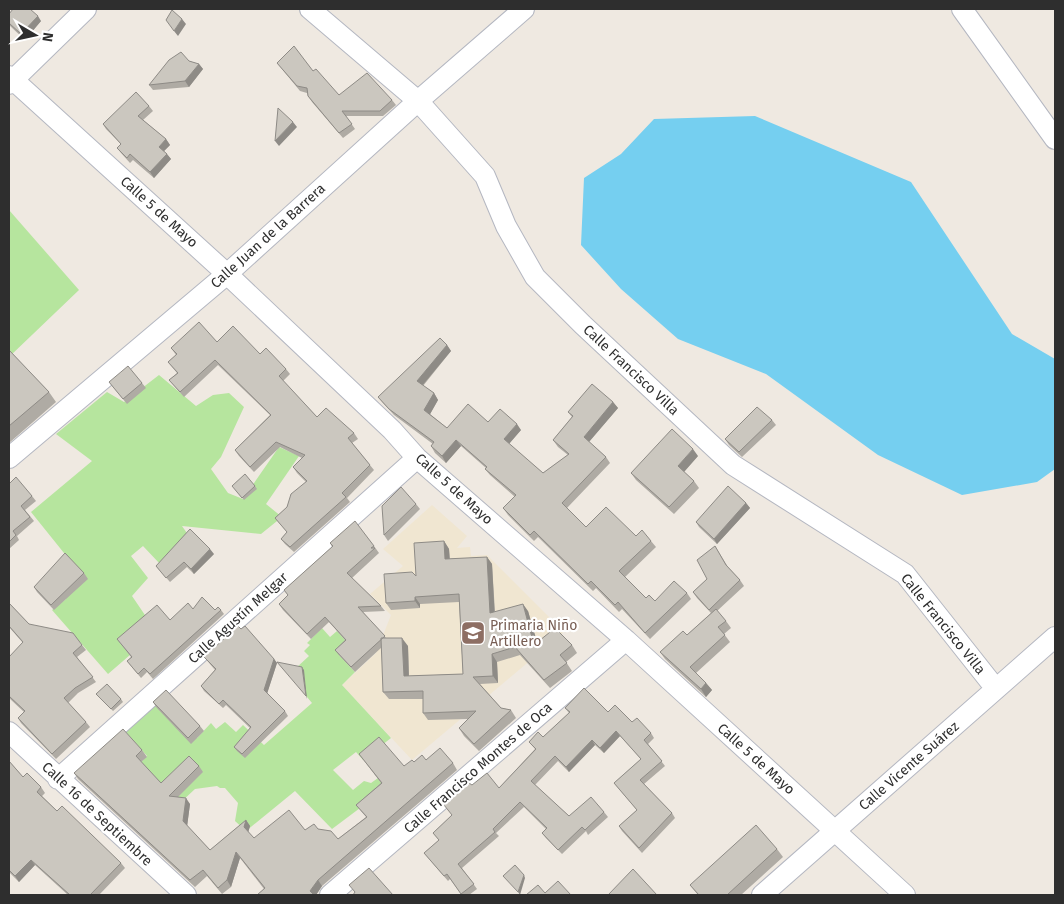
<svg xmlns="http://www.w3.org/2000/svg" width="1064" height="904" viewBox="0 0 1064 904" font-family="'Fira Sans',sans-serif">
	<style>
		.education { fill: #f0e6d1 }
		.green { fill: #b6e59e }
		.water { fill: #75cff0 }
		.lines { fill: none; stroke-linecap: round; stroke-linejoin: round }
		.minor-casing { stroke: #b4b7c1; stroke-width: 22 }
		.minor { stroke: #fff; stroke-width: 20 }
		.wall { fill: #afaba4 }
		.shaded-wall { fill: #8e8b86 }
		.building { fill: #cbc7bf; stroke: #8e8b86 }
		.labels { text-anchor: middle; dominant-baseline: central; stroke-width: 4.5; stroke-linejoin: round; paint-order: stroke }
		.street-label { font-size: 14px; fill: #2e2e2e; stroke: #fff }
		.education-label { font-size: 14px; fill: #785e54; stroke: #fff; text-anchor: start }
	</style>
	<rect width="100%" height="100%" fill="#efe9e1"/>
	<path class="education" d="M 432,505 L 467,536 L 457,548 L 470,547 L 471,556 L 487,555 L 564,632 L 412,760 L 342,685 L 376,653 L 391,615 L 370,594 L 403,566 L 383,549 Z"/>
	<path class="green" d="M 9,210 L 79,290 L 9,357 Z
		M 159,375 L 196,406 L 213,395 L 229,393 L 244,407 L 221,457 L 211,469 L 228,493 L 243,499 L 279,447 L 299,456 L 266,504 L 282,517 L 261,534 L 182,526 L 189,536 L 160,564 L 143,546 L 131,556 L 148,578 L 132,596 L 147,618 L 120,643 L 130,655 L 108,674 L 52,610 L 66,599 L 68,558 L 31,512 L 92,461 L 56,434 L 107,392 L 124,402 Z
		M 322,628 L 330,637 L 337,631 L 346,641 L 339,655 L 355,672 L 342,685 L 391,738 L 363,760 L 356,752 L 333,770 L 353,790 L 364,781 L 371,783 L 378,778 L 384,785 L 360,808 L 332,829 L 295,791 L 246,831 L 235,821 L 238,803 L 225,788 L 220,788 L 217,786 L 195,789 L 180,803 L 140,763 L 147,756 L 125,731 L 155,705 L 185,737 L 197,738 L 211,723 L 216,729 L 225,722 L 236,732 L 243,725 L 264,745 L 312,703 L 302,691 L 296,668 L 309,656 L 304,651 L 310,645 L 307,643 Z"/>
	<path class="water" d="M 755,116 L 911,182 L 1012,334 L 1055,359 L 1055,469 L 1037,482 L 962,495 L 878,455 L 766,374 L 678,339 L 621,289 L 581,245 L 584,178 L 621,154 L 654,119 Z"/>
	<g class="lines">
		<defs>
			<path id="minor" d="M 310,9 L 418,101 L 485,176 L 506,226 L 535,277 L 583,325 L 733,465 L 905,574 L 996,689
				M 962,9 L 1055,139
				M 9,76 L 227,274 L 392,430 L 417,458 L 626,640 L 905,895
				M 9,84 L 86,9
				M 9,458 L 227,274 L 418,101 L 524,9
				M 9,732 L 186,895
				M 58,779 L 417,458
				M 330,895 L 626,640
				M 762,895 L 1055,637"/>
		</defs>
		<use href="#minor" class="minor-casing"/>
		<use href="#minor" class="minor"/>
	</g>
	<path class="wall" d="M 9,14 L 41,21 L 25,40 L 9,25 Z
		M 189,61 L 199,64 L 203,69 L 189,87 L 153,90 L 149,85 Z
		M 277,63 L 313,71 L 339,95 L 392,100 L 396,105 L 383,116 L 346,116 L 355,129 L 343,138 L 312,102 L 308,96 L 307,93 L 300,91 Z
		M 149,106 L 153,111 L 143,120 L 166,139 L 170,145 L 164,151 L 171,159 L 154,178 L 133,160 L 130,163 L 121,153 L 117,148 L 121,144 L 106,129 L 103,124 Z
		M 217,342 L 260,354 L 286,369 L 290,374 L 283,381 L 317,417 L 354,433 L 358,439 L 352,443 L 374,470 L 347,498 L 350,502 L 294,552 L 285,544 L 281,539 L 287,532 L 275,518 L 287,507 L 306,482 L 297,473 L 293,467 L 302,458 L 280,447 L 254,472 L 239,456 L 235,450 L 270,415 L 218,365 L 184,397 L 169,380 L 177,373 L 168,362 L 176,355 L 171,348 Z
		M 447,345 L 451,351 L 423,386 L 434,393 L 438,400 L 430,414 L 447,428 L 488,422 L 521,430 L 509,444 L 543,473 L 568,455 L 558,447 L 553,440 L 572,417 L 568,412 L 613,402 L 618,408 L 589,442 L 606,457 L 610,463 L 567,508 L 586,527 L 636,536 L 651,541 L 656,547 L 625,577 L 646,598 L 655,601 L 687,593 L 691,599 L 650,639 L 622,609 L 619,612 L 596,588 L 593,591 L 538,537 L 534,541 L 508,515 L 503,508 L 515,497 L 490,475 L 485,469 L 486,468 L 461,446 L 446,463 L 435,453 L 431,446 L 433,444 L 394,415 L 383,403 L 378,397 Z
		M 9,350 L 49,392 L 56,402 L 9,443 Z
		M 109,382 L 142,383 L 146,388 L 127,404 Z
		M 772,420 L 776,425 L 742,457 L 729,445 L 725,439 Z
		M 698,456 L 684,472 L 694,481 L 699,488 L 674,514 L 636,480 L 631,473 Z
		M 9,484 L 32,496 L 36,501 L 25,510 L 34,521 L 17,536 L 19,540 L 9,549 Z
		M 255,486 L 257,489 L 244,500 L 234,488 Z
		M 746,503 L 750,508 L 717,544 L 699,527 L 696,522 Z
		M 416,504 L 420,509 L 388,541 L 384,535 Z
		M 444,541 L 449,549 L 450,559 L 487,557 L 492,564 L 495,612 L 528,611 L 537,643 L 572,645 L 577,653 L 566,662 L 572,671 L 550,688 L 520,655 L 497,662 L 498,683 L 480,684 L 501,708 L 511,710 L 516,718 L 479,751 L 464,736 L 459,728 L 468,719 L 428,720 L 423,713 L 423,699 L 389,699 L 383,692 L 382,647 L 355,672 L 339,655 L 335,650 L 345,640 L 329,622 L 311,639 L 283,610 L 279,604 L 288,595 L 284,590 L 332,547 L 330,543 L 374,546 L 379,553 L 352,578 L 381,606 L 385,611 L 363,612 L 386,638 L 408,646 L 409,676 L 463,674 L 459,602 L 420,604 L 420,608 L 391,610 L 386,603 L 416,576 Z
		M 715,546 L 728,567 L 740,580 L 744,586 L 717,611 L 726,621 L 731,628 L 724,634 L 730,642 L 696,673 L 706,683 L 712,690 L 706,697 L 665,659 L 660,652 L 687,635 L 711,613 L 697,598 L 693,592 L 707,579 Z
		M 214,554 L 194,574 L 187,567 L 170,582 L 156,566 Z
		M 84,573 L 88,579 L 54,610 L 37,592 L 34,587 Z
		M 9,603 L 29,624 L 82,645 L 86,650 L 77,657 L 96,682 L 78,693 L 68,703 L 86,722 L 90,727 L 56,759 L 21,723 L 18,718 L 24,712 L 9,698 L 9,657 L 23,643 L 9,627 Z
		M 193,609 L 221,610 L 224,614 L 153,679 L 147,672 L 141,678 L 127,661 L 131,657 L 117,639 L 170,620 Z
		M 204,657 L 274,659 L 277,663 L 267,693 L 285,711 L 288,716 L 245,758 L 237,751 L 234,747 L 250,728 L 226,705 L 223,708 L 204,691 L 201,686 L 215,670 Z
		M 96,694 L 121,699 L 123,702 L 113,711 Z
		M 153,702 L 200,726 L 204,731 L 191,744 L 156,707 Z
		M 565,708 L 608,712 L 632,722 L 651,733 L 654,738 L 648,744 L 665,766 L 644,784 L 672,813 L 675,818 L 642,853 L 622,831 L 619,826 L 637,810 L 614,783 L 641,759 L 620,736 L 604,753 L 595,745 L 569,772 L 558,761 L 535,785 L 569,816 L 604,812 L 608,817 L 588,835 L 586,831 L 562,854 L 546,838 L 542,833 L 546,829 L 524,807 L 496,833 L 499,836 L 462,868 L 477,889 L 469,895 L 462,895 L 450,879 L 448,881 L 424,853 L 439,840 L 433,833 L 452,815 L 472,785 L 499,788 L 535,749 L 529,742 L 543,737 L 569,713 Z
		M 142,750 L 147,757 L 141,762 L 161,783 L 199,766 L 203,772 L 178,797 L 190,804 L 187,826 L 210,850 L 246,820 L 250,826 L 248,832 L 254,838 L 318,829 L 338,839 L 366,817 L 356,805 L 381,783 L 359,754 L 404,766 L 414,762 L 426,760 L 453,763 L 457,770 L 322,886 L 316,895 L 257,895 L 264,889 L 240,858 L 231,887 L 222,894 L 207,876 L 195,887 L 78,779 L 74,773 Z
		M 9,761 L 23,777 L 41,787 L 45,793 L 42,796 L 57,811 L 121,863 L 125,868 L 99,895 L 68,895 L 35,865 L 19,882 L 9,872 Z
		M 777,849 L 783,857 L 741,895 L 698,895 L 690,885 Z"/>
	<path class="shaded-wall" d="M 38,16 L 41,21 L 25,40 L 21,34 Z
		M 182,19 L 186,24 L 178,36 L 174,31 Z
		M 199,64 L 203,69 L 189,87 L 185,81 Z
		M 293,122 L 297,127 L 279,146 L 275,141 Z
		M 166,139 L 170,145 L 163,152 L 159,147 Z
		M 167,154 L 171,159 L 154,178 L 150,172 Z
		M 447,345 L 451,351 L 421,387 L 417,381 Z
		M 434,393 L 438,400 L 429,416 L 424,410 Z
		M 613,402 L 618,408 L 588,443 L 584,437 Z
		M 517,424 L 521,430 L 508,445 L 504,439 Z
		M 456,440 L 461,446 L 446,463 L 442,456 Z
		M 693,449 L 698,456 L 683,473 L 678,466 Z
		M 746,503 L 750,508 L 717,544 L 714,539 Z
		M 444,541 L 449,549 L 450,567 L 445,559 Z
		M 210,549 L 214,554 L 194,574 L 191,569 Z
		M 487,557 L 492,564 L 495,621 L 490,613 Z
		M 415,597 L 420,604 L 420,608 L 415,601 Z
		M 523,604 L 528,611 L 540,652 L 534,645 Z
		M 402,638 L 408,646 L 409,683 L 404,676 Z
		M 492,654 L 497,662 L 498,683 L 493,676 Z
		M 274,659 L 277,663 L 267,694 L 264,690 Z
		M 302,667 L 304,670 L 307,699 L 306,696 Z
		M 706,683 L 712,690 L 706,697 L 701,689 Z
		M 616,731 L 620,736 L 604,753 L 600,748 Z
		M 592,740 L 595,745 L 569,772 L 566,767 Z
		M 186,798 L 190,804 L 187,827 L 183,821 Z
		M 246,820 L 250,826 L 248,833 L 244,827 Z
		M 236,852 L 240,858 L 231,887 L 227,880 Z
		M 31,860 L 35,865 L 19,882 L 15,876 Z
		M 524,875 L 525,878 L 520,895 L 518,892 Z
		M 318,880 L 322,886 L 316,895 L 313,895 L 310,891 Z"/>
	<path class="building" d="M 13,9 L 30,9 L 38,16 L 21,34 L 9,23 L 9,14 Z
		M 172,10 L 182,19 L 174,31 L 166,20 Z
		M 294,46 L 313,71 L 316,69 L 339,95 L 367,73 L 392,100 L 380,111 L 342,111 L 352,124 L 339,133 L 308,96 L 307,88 L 297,86 L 277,63 Z
		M 181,52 L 189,61 L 199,64 L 185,81 L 149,85 L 169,60 Z
		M 136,92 L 149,106 L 138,116 L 166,139 L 159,147 L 167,154 L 150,172 L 130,154 L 127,158 L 117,148 L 121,144 L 103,124 Z
		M 278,108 L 293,122 L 275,141 Z
		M 199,322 L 217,342 L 233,326 L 260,354 L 266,348 L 286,369 L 279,376 L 317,417 L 326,408 L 354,433 L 348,438 L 370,465 L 342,493 L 346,497 L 290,547 L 281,539 L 287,532 L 275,518 L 287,507 L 291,494 L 307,481 L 293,467 L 305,455 L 276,442 L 250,467 L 235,450 L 271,415 L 215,360 L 180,392 L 169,380 L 178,373 L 168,362 L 177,354 L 171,348 Z
		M 440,338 L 447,345 L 417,381 L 434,393 L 424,410 L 447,428 L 468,404 L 488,422 L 500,409 L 517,424 L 504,439 L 543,473 L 569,454 L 553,440 L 573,416 L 568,412 L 592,384 L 613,402 L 584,437 L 606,457 L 562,503 L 586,527 L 606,507 L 636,536 L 642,530 L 651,541 L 619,571 L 646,598 L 649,595 L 655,601 L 674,581 L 687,593 L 645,633 L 618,602 L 615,605 L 591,581 L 588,584 L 534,531 L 530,535 L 503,508 L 516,495 L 485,469 L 487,467 L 456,440 L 442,456 L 431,446 L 434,442 L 389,409 L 378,397 Z
		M 9,350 L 49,392 L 9,426 Z
		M 128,366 L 142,383 L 123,399 L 109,382 Z
		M 757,407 L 772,420 L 739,452 L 725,439 Z
		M 672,429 L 693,449 L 678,466 L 694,481 L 669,507 L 631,473 Z
		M 245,474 L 255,486 L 242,498 L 232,486 Z
		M 16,477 L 32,496 L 21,506 L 30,517 L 13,531 L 16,535 L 9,542 L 9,484 Z
		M 728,486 L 746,503 L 714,539 L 696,522 Z
		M 401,487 L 416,504 L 384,535 L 382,506 Z
		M 355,521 L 374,546 L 371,548 L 375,548 L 347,573 L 381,606 L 358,607 L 385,636 L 351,667 L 335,650 L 346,640 L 325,617 L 307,634 L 279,604 L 288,595 L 284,590 L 333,546 L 330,543 Z
		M 190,529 L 210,549 L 191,569 L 184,562 L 166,578 L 156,566 Z
		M 444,541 L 445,559 L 487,557 L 490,613 L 523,604 L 534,645 L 555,628 L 572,645 L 560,655 L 567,663 L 544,680 L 515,647 L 492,654 L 493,676 L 473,677 L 501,708 L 511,710 L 474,744 L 459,728 L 476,711 L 423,713 L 423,691 L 383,692 L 381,638 L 402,638 L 404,676 L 463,674 L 459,594 L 415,597 L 415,601 L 386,603 L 384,574 L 412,572 L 416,576 L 414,543 Z
		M 715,546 L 726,565 L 740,580 L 709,610 L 693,592 L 707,579 L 697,560 Z
		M 65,553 L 84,573 L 51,605 L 34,587 Z
		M 202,597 L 215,610 L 218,607 L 221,610 L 150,674 L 144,668 L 138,674 L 127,661 L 132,657 L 117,639 L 157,605 L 170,620 L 188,603 L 193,609 Z
		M 9,603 L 29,624 L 73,633 L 82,645 L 73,653 L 93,677 L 75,688 L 64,698 L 86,722 L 52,754 L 18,718 L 25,711 L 9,696 L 9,657 L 23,642 L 9,626 Z
		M 716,609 L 726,621 L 718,627 L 725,635 L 690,667 L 706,683 L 701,689 L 660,652 L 683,631 L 687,635 Z
		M 238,626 L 241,629 L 245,626 L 274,659 L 264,690 L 285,711 L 242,754 L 234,747 L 251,727 L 223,700 L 219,704 L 201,686 L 216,669 L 204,657 Z
		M 277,662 L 302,667 L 306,696 Z
		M 107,684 L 121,699 L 111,709 L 96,694 Z
		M 584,688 L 608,712 L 615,705 L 632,722 L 637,718 L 651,733 L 644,740 L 662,761 L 640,780 L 672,813 L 639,848 L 619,826 L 637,810 L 614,783 L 641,759 L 616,731 L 600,748 L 592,740 L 566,767 L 555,756 L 531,781 L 569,816 L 591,797 L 604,812 L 585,830 L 582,827 L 558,850 L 542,833 L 547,828 L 520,802 L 493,829 L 495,832 L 458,864 L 474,884 L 461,894 L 447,874 L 444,876 L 424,853 L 439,840 L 433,833 L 452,815 L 444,805 L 469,783 L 472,785 L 487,773 L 499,788 L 536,749 L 529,742 L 538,732 L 543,737 L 570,712 L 565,708 Z
		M 166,690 L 200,726 L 188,738 L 153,702 Z
		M 123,729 L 142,750 L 136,756 L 161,783 L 189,756 L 199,766 L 169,796 L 186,798 L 183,821 L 210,850 L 246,820 L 244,827 L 254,838 L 289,810 L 305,830 L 314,824 L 318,829 L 331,831 L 338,839 L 367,817 L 356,805 L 382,783 L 359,754 L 379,737 L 404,766 L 412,760 L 414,762 L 422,755 L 426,760 L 440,748 L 453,763 L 318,880 L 310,891 L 314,895 L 257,895 L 265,888 L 236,852 L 227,880 L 218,888 L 203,870 L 190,880 L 74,773 Z
		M 9,761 L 23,777 L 27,773 L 41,787 L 37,792 L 57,811 L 62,806 L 121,863 L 90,895 L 70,895 L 31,860 L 15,876 L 9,870 Z
		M 756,825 L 777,849 L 727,895 L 699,895 L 690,885 Z
		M 515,865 L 524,875 L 518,892 L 503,876 Z
		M 369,868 L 393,895 L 353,895 L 355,892 L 349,885 Z
		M 633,869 L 657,895 L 608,895 Z
		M 558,881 L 571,895 L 526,895 L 538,885 L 545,893 Z"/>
	<defs>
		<symbol id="school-square" viewBox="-11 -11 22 22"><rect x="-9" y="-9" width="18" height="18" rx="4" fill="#8d6e63" stroke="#fff"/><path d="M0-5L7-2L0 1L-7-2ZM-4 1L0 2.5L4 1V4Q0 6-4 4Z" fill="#fff"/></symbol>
	</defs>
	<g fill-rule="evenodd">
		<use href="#school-square" x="459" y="619" width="28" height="28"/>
	</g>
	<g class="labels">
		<g class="street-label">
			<text transform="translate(159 212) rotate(42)">Calle 5 de Mayo</text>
			<text transform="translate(268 236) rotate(-42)">Calle Juan de la Barrera</text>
			<text transform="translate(631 370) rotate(43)">Calle Francisco Villa</text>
			<text transform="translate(454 489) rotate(42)">Calle 5 de Mayo</text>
			<text transform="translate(238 618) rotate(-42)">Calle Agustín Melgar</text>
			<text transform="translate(943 624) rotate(51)">Calle Francisco Villa</text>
			<text transform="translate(756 759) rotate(42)">Calle 5 de Mayo</text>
			<text transform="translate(909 766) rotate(-41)">Calle Vicente Suárez</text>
			<text transform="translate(478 768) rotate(-41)">Calle Francisco Montes de Oca</text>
			<text transform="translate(97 814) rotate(43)">Calle 16 de Septiembre</text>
		</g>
		<g class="education-label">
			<text x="490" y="625">Primaria Niño<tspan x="490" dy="16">Artillero</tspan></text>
		</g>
	</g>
	<rect width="1064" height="904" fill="none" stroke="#2e2e2e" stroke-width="20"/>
	<g transform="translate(35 35) rotate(99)" stroke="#ffffff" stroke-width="4" paint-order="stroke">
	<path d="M0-4L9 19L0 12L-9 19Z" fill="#2e2e2e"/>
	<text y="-8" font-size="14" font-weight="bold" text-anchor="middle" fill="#2e2e2e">N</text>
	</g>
</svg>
